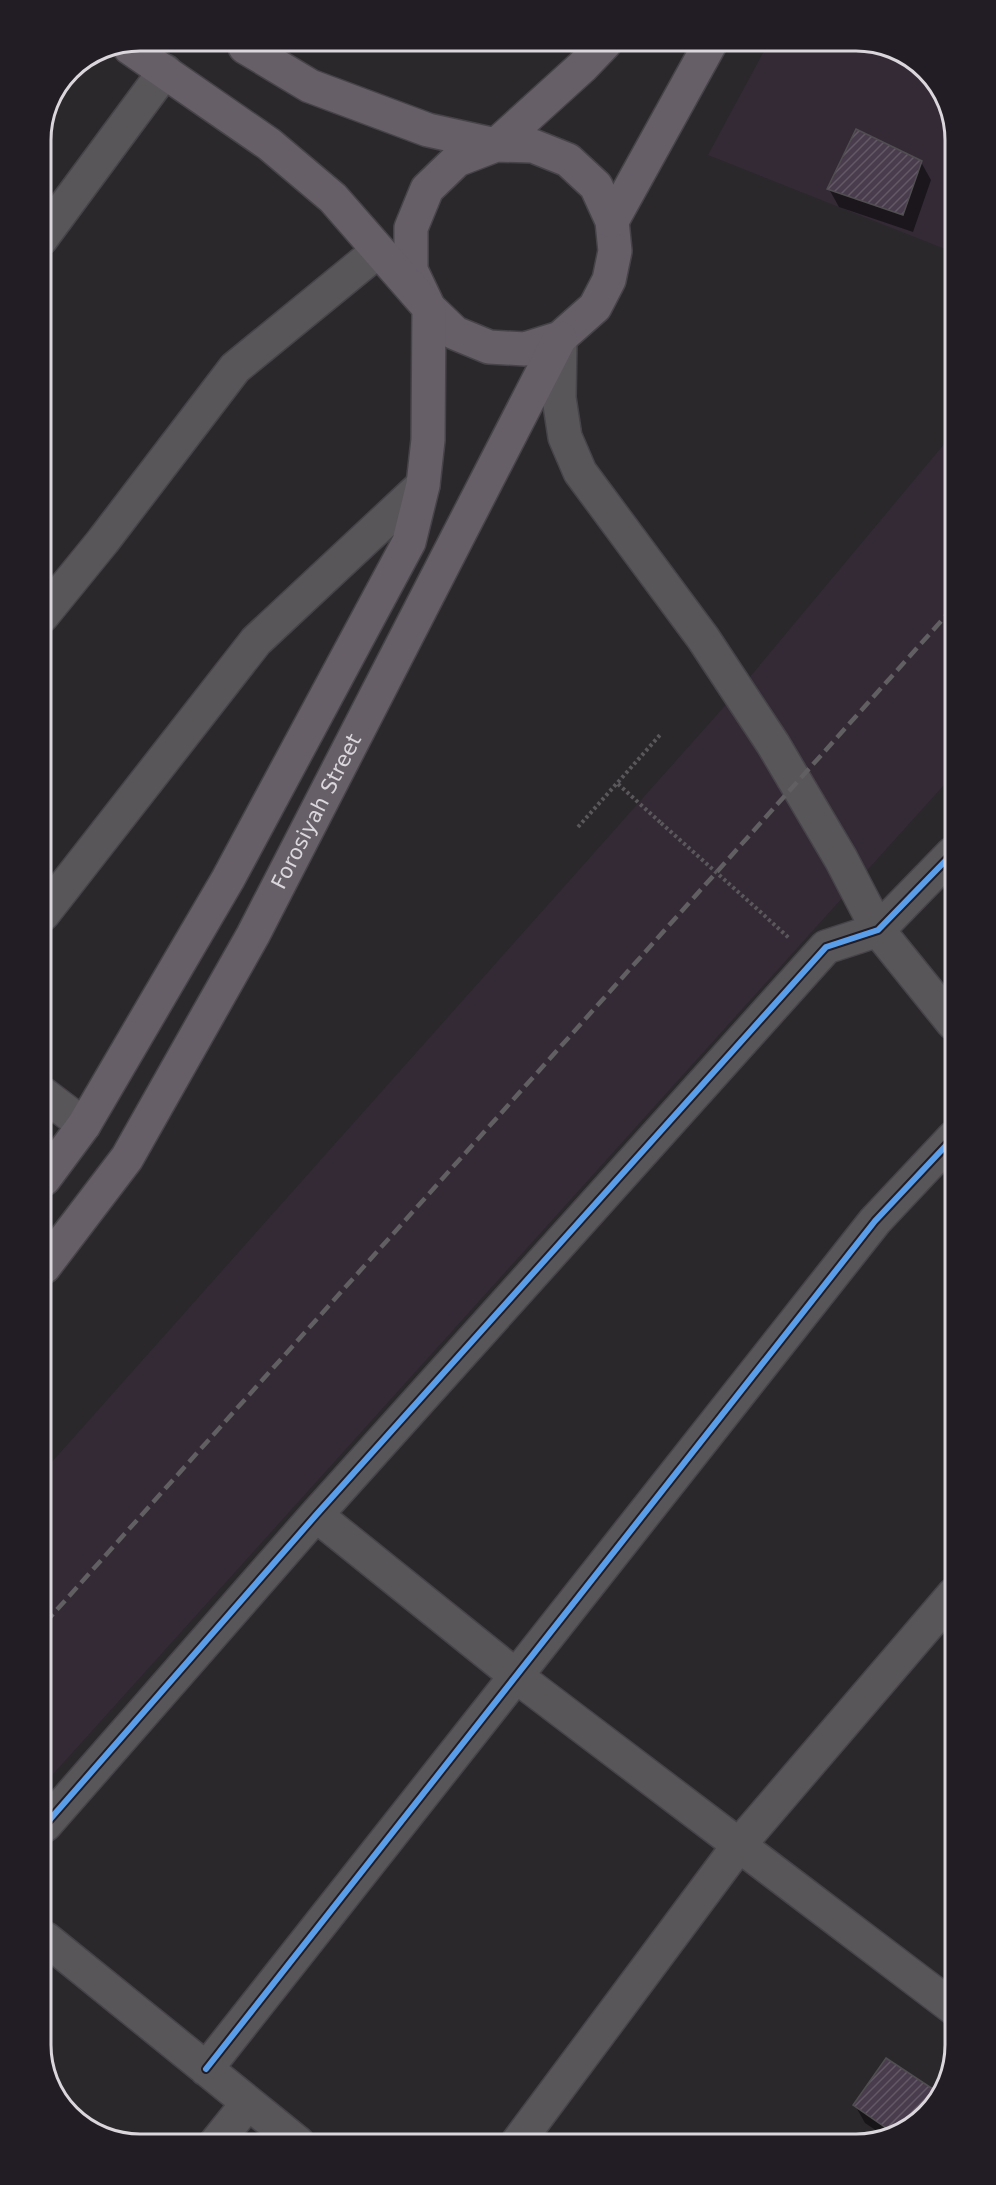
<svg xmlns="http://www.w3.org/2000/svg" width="996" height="2185" viewBox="0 0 996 2185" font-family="'DejaVu Sans',sans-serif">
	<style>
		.built { fill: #332a36 }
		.shadow { fill: #0007 }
		.building { fill: url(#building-hatch); stroke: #514e52; stroke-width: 1.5 }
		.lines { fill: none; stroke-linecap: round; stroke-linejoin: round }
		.minor-casing { stroke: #474449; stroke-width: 36 }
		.major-casing { stroke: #474449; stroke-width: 36 }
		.path { stroke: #5b585c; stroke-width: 4; stroke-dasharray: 3 3; stroke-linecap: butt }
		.minor { stroke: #59565a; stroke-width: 33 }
		.major { stroke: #665f68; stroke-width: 33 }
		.rail { stroke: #615f62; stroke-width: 4.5; stroke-dasharray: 12 6; stroke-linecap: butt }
		.path-bridge { stroke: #5b585c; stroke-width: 4; stroke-dasharray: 3 3; stroke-linecap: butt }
		.cycleway-casing { stroke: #221c24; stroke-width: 10 }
		.cycleway { stroke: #5a9eea; stroke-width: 6 }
		.labels { text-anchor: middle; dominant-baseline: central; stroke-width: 4.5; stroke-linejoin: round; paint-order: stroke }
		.street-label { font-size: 21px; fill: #dad6dc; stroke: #221c24 }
		.rim { fill: none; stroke: #dad6dc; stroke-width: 3 }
	</style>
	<defs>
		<pattern id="building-hatch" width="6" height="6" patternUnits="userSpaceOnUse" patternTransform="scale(1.5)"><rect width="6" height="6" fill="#493d4d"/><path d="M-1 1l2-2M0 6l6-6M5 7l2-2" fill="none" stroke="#635866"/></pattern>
	</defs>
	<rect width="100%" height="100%" fill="#2b282c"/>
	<path class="built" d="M 862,41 L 917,61 L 950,108 L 950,251 L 708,155 L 769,42 Z
		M 951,436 L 952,776 L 45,1783 L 44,1471 L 740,689 Z"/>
	<path class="shadow" d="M 921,162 L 931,180 L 913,232 L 839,207 L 829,189 Z
		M 938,2094 L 938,2100 L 889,2139 L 865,2123 L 855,2105 Z"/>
	<path class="building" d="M 856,129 L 922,161 L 903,215 L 827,189 Z
		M 886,2058 L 939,2093 L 929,2108 L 895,2134 L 853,2105 Z"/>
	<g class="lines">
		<defs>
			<path id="minor" d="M 41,239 L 165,71
				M 560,338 L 559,398 L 565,437 L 580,472 L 703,638 L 773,744 L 841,859 L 878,930 L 953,1023
				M 42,616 L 103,541 L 235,368 L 378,251
				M 43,914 L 256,641 L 423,485
				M 43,1094 L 84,1125
				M 316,1515 L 516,1676 L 955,2009
				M 45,1825 L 316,1515 L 826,947 L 878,930 L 952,854
				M 46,1939 L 298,2143
				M 206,2069 L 875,1221 L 953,1138
				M 518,2142 L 739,1845 L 954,1594
				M 215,2144 L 248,2103"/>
			<g id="major">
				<path d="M 245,47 L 310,86 L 428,130 L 496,145 L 533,146 L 568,160 L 596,186 L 612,221 L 615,251 L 609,280 L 595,307 L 560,338 L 525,349 L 489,347 L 455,333 L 429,308 L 411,270 L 411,228 L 427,189 L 457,160 L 496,145 L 582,67 L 605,43"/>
				<path d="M 612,221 L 711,42"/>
				<path d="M 44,1179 L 84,1125 L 228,879 L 409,542 L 423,485 L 428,440 L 429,308 L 333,198 L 269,144 L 130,48"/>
				<path id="s1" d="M 44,1267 L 127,1158 L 253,935 L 560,338"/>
			</g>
		</defs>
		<use href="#minor" class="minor-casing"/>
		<use href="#major" class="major-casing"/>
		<path class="path" d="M 618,784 L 661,823
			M 578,827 L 660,735
			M 755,907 L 790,939"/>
		<use href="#minor" class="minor"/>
		<use href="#major" class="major"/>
		<path class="rail" d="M 45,1623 L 951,610"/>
		<path class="path-bridge" d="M 661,823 L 755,907"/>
		<defs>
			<path id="cycleway" d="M 45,1825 L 316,1515 L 826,947 L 878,930 L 952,854
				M 206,2069 L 875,1221 L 953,1138"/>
		</defs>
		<use href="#cycleway" class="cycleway-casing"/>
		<use href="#cycleway" class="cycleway"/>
	</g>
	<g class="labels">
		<g class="street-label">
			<text stroke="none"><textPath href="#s1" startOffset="532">Forosiyah Street</textPath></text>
		</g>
	</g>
	<path d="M0 0H996V2185H0ZM140 51H856A89 89 0 0 1 945 140V2045A89 89 0 0 1 856 2134H140A89 89 0 0 1 51 2045V140A89 89 0 0 1 140 51Z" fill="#221c24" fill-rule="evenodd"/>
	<path class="rim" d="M140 51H856A89 89 0 0 1 945 140V2045A89 89 0 0 1 856 2134H140A89 89 0 0 1 51 2045V140A89 89 0 0 1 140 51Z"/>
</svg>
